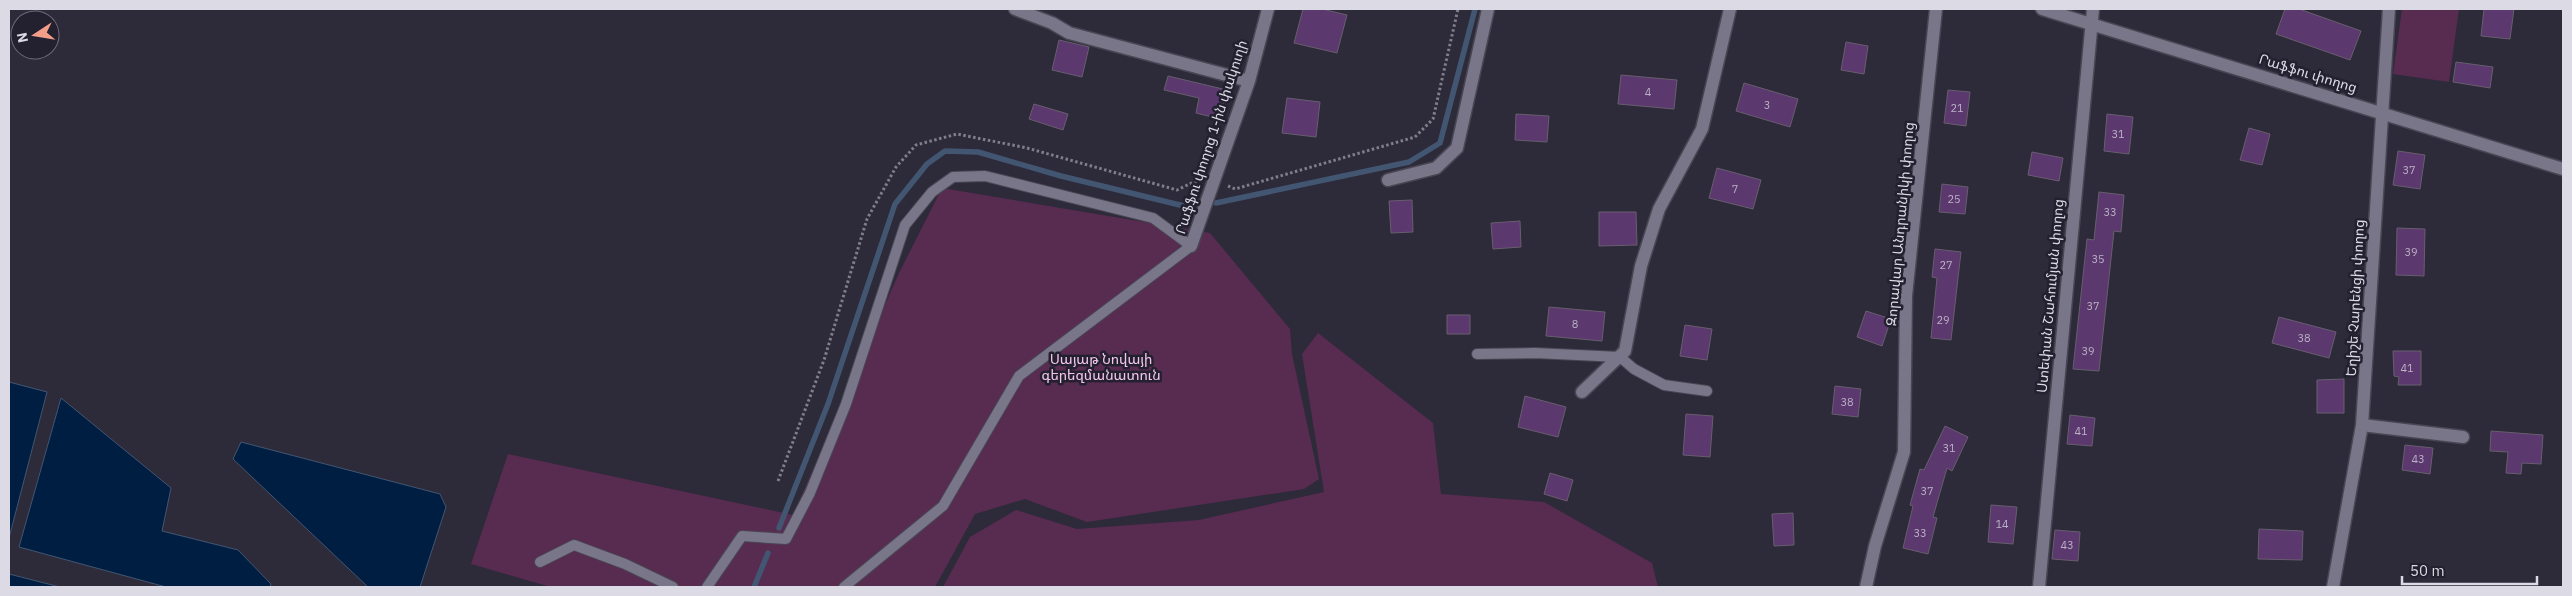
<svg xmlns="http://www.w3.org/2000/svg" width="2572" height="596" viewBox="0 0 2572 596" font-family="'IBM Plex Sans','Noto Sans Armenian',sans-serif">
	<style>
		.green { fill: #582b51 }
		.water { fill: #001e41; stroke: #425672 }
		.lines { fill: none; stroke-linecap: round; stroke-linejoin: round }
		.stream { stroke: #425672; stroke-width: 5.5 }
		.building { fill: #5b386e; stroke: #685e6e }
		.lane-casing { stroke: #494654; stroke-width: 12 }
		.street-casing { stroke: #494654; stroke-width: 15 }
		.secondary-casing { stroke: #494654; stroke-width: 15 }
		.path { stroke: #807e8b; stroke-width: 3; stroke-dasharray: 2.5 2.5; stroke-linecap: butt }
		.lane { stroke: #797689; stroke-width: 10 }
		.street { stroke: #797689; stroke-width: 12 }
		.secondary { stroke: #797689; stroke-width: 12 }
		.labels { text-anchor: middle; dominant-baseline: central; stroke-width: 5; stroke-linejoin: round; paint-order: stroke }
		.number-label { font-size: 11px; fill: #bcb2c6 }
		.street-label { font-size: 14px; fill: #dcdae4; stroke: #232030 }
		.park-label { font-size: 14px; fill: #f6c5ed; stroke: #232030 }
	</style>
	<rect width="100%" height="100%" fill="#2d2a3a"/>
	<path class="green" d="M 2402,9 L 2459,9 L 2449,82 L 2393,74 Z
		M 942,188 L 1210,233 L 1290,329 L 1292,354 L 1319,479 L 1304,489 L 1087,522 L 1025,499 L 975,514 L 935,587 L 551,587 L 471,564 L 508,454 L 793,515 L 899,273 Z
		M 1318,333 L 1433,423 L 1441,494 L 1544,502 L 1652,563 L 1658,587 L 943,587 L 970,537 L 1016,510 L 1077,529 L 1199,520 L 1324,492 L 1302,354 Z"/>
	<path class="water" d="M 9,382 L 47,392 L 9,538 Z
		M 61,398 L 171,488 L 162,531 L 238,550 L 271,584 L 270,587 L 166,587 L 19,547 Z
		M 241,442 L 440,494 L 446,507 L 420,587 L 368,587 L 233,459 Z
		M 9,574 L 60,587 L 9,587 Z"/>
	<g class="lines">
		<path class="stream" d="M 1216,203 L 1409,162 L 1440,143 L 1475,9
			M 779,528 L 828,404 L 895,204 L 927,164 L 945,151 L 978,152 L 1061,176 L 1188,207
			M 754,587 L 768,553"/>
	</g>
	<path class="building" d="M 1303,9 L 1322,9 L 1347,15 L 1337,53 L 1294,43 Z
		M 2285,9 L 2299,9 L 2361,31 L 2350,60 L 2276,34 Z
		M 2484,9 L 2514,9 L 2510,39 L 2481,36 Z
		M 1059,40 L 1089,47 L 1082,77 L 1052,70 Z
		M 1846,42 L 1868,46 L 1864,74 L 1841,70 Z
		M 2456,62 L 2493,67 L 2490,88 L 2453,82 Z
		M 1621,75 L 1677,80 L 1674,109 L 1618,104 Z
		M 1168,76 L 1227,90 L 1220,119 L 1196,113 L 1199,98 L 1164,90 Z
		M 1744,83 L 1798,99 L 1790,127 L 1736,111 Z
		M 1948,90 L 1970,92 L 1966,126 L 1944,123 Z
		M 1287,98 L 1320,102 L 1316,137 L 1282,133 Z
		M 1034,104 L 1068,114 L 1063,130 L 1029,119 Z
		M 1516,114 L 1549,116 L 1547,142 L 1515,140 Z
		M 2107,114 L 2133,117 L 2129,154 L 2104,151 Z
		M 2249,128 L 2270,134 L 2262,165 L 2240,160 Z
		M 2398,151 L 2425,155 L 2420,189 L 2393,185 Z
		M 2032,152 L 2063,158 L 2059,181 L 2028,175 Z
		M 1717,168 L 1761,180 L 1753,209 L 1709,198 Z
		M 1942,184 L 1968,187 L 1965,214 L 1939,212 Z
		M 2099,192 L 2124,195 L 2121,232 L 2114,231 L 2099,371 L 2073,369 L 2087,239 L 2094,240 Z
		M 1412,200 L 1413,232 L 1391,233 L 1389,201 Z
		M 1599,212 L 1636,212 L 1637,245 L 1599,246 Z
		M 1520,221 L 1521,247 L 1493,249 L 1491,223 Z
		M 2397,228 L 2425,229 L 2424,276 L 2396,275 Z
		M 1935,249 L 1961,252 L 1951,340 L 1931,338 L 1937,278 L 1932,277 Z
		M 1549,307 L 1605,312 L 1602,341 L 1546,336 Z
		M 1866,311 L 1891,319 L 1882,346 L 1857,337 Z
		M 1447,315 L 1470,315 L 1470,334 L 1447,334 Z
		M 2279,317 L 2336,332 L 2329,358 L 2272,343 Z
		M 1685,325 L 1712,329 L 1707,360 L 1680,356 Z
		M 2393,351 L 2421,351 L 2421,385 L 2398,385 L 2399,377 L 2394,376 Z
		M 2344,379 L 2344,413 L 2317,413 L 2317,380 Z
		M 1835,386 L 1861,389 L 1858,417 L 1832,414 Z
		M 1525,396 L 1566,407 L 1558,437 L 1518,427 Z
		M 1686,414 L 1713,416 L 1710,457 L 1683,455 Z
		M 2070,415 L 2095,418 L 2092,446 L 2067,444 Z
		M 1945,426 L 1968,437 L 1952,471 L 1947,468 L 1933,517 L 1937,518 L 1928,554 L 1903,548 L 1913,506 L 1910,505 L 1920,469 L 1924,470 Z
		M 2491,431 L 2543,435 L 2541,464 L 2522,463 L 2521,474 L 2506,473 L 2508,452 L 2490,451 Z
		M 2405,445 L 2433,448 L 2430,474 L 2402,470 Z
		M 1550,473 L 1573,480 L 1567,501 L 1544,494 Z
		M 1991,505 L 2017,507 L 2013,544 L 1988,542 Z
		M 1793,513 L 1794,545 L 1774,546 L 1772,514 Z
		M 2259,529 L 2303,531 L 2302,560 L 2258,559 Z
		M 2055,530 L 2080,532 L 2078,561 L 2052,559 Z"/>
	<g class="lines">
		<defs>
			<path id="lane" d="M 1477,354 L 1535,353 L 1620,357 L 1634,369 L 1664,385 L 1707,391
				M 540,562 L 574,545 L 625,564 L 673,587
				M 707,587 L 742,536 L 786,539 L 810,493 L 846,404 L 905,225 L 932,192 L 953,177 L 985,176 L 1153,218 L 1191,246 L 1019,376 L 943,506 L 844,587"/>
			<path id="street" d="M 1015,9 L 1052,23 L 1069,33 L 1249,81
				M 1388,180 L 1436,168 L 1457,148 L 1488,9
				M 1191,246 L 1249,81 L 1268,9
				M 1582,392 L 1625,351 L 1641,266 L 1659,209 L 1702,129 L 1730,9
				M 2362,425 L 2463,437
				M 1866,587 L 1875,546 L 1904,452 L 1906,296 L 1936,9
				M 2039,587 L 2093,9
				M 2333,587 L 2362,425 L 2389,9"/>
			<path id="secondary" d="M 2042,9 L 2563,169"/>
		</defs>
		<use href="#lane" class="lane-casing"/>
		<use href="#street" class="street-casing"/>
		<use href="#secondary" class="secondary-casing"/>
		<path class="path" d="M 1228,186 L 1235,189 L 1415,137 L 1433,119 L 1458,9
			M 778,481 L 824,360 L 867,219 L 896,167 L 916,145 L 957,134 L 1027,148 L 1177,190 L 1198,180"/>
		<use href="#lane" class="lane"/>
		<use href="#street" class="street"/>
		<use href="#secondary" class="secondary"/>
	</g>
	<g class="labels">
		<g class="number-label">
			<text x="1648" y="92">4</text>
			<text x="1767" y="105">3</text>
			<text x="1957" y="108">21</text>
			<text x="2118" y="134">31</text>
			<text x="2409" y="170">37</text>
			<text x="1735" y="189">7</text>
			<text x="1954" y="199">25</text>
			<text x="2110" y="212">33</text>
			<text x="2411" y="252">39</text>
			<text x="2098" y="259">35</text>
			<text x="1946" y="265">27</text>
			<text x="2093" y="306">37</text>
			<text x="1943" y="320">29</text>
			<text x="1575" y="324">8</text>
			<text x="2304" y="338">38</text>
			<text x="2088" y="351">39</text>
			<text x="2407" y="368">41</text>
			<text x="1847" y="402">38</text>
			<text x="2081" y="431">41</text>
			<text x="1949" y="448">31</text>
			<text x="2418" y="459">43</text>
			<text x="1927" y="491">37</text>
			<text x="2002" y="524">14</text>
			<text x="1920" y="533">33</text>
			<text x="2067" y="545">43</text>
		</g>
		<g class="street-label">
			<text transform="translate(2308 73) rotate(17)">Րաֆֆու փողոց</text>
			<text transform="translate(1211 137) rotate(-72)">Րաֆֆու փողոց 1-ին փակուղի</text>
			<text transform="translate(1900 224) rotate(-85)">Զորավար Անդրանիկի փողոց</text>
			<text transform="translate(2050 296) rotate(-85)">Ստեփան Շահումյան փողոց</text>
			<text transform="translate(2355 298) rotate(-87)">Եղիշե Չարենցի փողոց</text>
		</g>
		<g class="park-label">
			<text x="1101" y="359">Սայաթ Նովայի<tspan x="1101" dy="16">գերեզմանատուն</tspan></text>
		</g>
	</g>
	<rect width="2572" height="596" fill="none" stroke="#dcdae4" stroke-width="20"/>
	<g transform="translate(35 35) rotate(258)"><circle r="24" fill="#232030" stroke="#6d6a78"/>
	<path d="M0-4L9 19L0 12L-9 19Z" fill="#f49e8a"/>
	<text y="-8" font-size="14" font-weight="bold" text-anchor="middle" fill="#dcdae4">N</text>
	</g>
	<path d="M2402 576v8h135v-8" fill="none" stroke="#dcdae4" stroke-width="2.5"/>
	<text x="2410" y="576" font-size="15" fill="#dcdae4" stroke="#232030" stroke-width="4" paint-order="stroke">50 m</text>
</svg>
